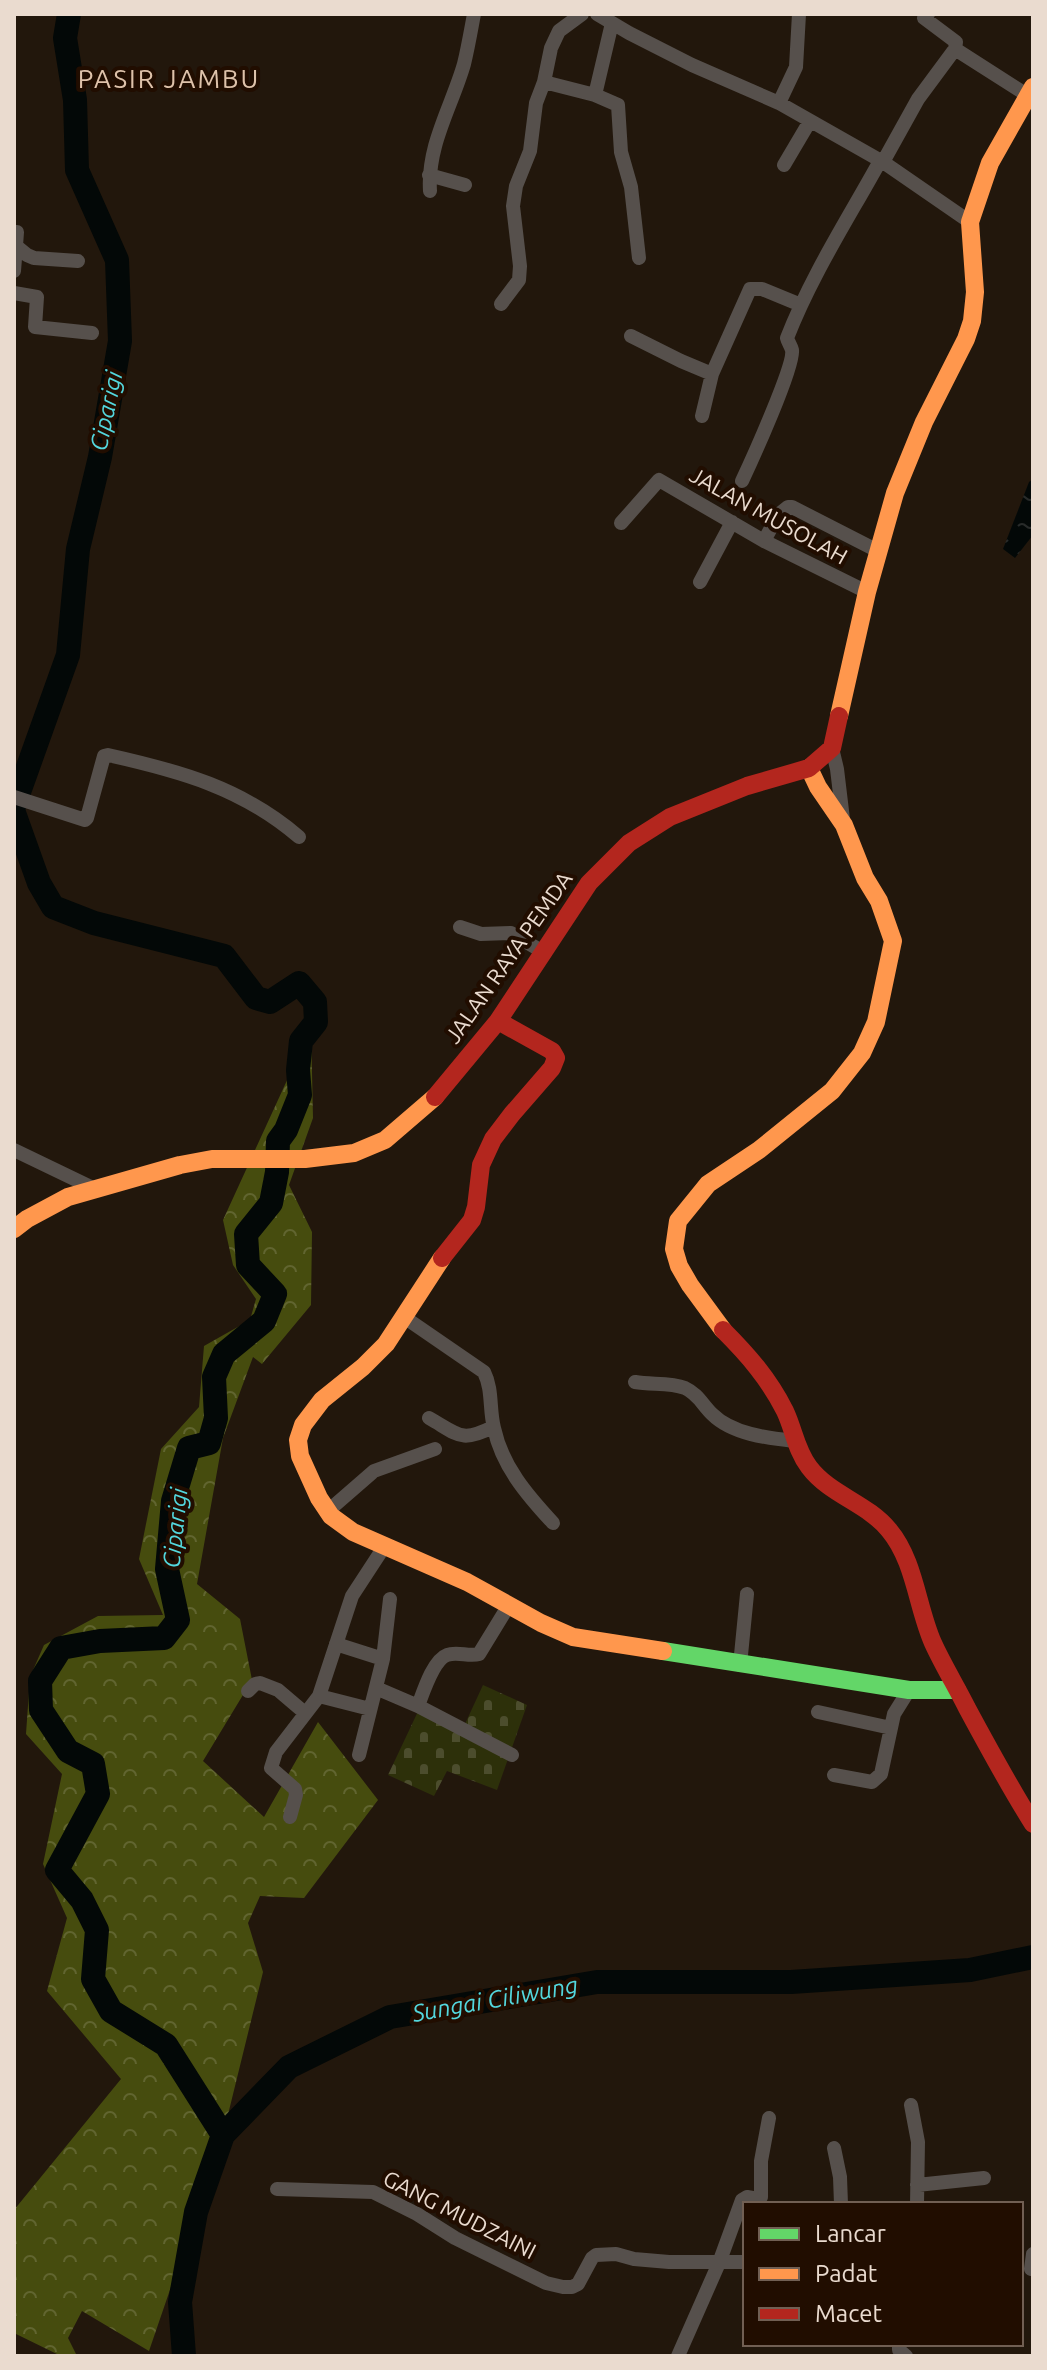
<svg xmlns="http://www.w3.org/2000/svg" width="1047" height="2370" viewBox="0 0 1047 2370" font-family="Ubuntu,sans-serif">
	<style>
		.forest { fill: url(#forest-crowns) }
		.cemetery { fill: url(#cemetery-stones) }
		.water { fill: url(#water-ripples) }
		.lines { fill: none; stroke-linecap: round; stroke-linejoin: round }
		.river { stroke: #030807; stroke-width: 24 }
		.street { stroke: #56504c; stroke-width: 14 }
		.fast { stroke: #63d668; stroke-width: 18 }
		.slow { stroke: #ff974d; stroke-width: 18 }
		.jam { stroke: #b3261e; stroke-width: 18 }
		.labels { text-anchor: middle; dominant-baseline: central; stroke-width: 8; stroke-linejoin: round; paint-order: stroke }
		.street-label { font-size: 22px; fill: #eadbcf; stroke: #210d00 }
		.water-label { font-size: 24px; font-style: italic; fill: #53d7dd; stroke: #210d00 }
		.quarter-label { font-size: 26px; letter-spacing: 2px; fill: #dec2aa; stroke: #210d00 }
	</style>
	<defs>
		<pattern id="forest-crowns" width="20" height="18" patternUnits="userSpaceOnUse" patternTransform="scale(2)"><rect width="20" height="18" fill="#464c0e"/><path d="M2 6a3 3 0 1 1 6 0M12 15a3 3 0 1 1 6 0" fill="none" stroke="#616530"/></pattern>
		<pattern id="cemetery-stones" width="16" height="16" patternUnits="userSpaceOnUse" patternTransform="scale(2)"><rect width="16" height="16" fill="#2d300a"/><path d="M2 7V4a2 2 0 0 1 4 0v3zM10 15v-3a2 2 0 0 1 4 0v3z" fill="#4c4d2d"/></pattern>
		<pattern id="water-ripples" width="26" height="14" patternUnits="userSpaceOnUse" patternTransform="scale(2)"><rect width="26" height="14" fill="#030807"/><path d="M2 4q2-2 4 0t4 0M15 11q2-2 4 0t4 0" fill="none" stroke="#282b2a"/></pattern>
	</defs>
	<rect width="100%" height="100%" fill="#22170c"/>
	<path class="forest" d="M 311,1028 L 313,1118 L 289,1185 L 312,1232 L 311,1305 L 262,1364 L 253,1357 L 223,1438 L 197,1584 L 240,1619 L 252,1680 L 203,1761 L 264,1817 L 318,1722 L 378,1800 L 304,1898 L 260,1896 L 248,1923 L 263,1972 L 223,2135 L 149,2351 L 82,2311 L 68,2338 L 77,2356 L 61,2356 L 14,2333 L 14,2210 L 121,2079 L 47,1991 L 67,1918 L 43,1864 L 62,1774 L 26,1734 L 30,1677 L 44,1645 L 98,1616 L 163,1615 L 139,1559 L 161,1449 L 199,1407 L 204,1346 L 250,1320 L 256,1299 L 233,1265 L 223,1220 Z"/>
	<path class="cemetery" d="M 483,1685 L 527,1705 L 497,1790 L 447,1771 L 434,1796 L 388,1775 L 422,1703 L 465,1724 Z"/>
	<path class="water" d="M 1033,479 L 1033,535 L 1015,558 L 1003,549 L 1029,482 Z"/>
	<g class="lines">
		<path class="river" d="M 14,806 L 68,655 L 78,549 L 100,457 L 120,341 L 117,260 L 77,170 L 75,100 L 65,38 L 69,14
			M 14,813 L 39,883 L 53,907 L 94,923 L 224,956 L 256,998 L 270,1002 L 299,983 L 315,1002 L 316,1022 L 301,1041 L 298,1070 L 300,1095 L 286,1130 L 278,1141 L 277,1172 L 271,1203 L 246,1234 L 248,1265 L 275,1294 L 264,1321 L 224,1354 L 214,1377 L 216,1418 L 209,1443 L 189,1448 L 173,1501 L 167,1569 L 178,1620 L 164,1638 L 100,1641 L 61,1648 L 40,1681 L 41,1710 L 68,1751 L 93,1764 L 98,1794 L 57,1870 L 82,1900 L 97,1930 L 93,1979 L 111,2011 L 166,2045 L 223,2135
			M 184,2356 L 180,2302 L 196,2212 L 223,2135 L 289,2067 L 390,2017 L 597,1982 L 791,1982 L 970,1970 L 1033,1957"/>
		<path class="street" d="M 597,14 L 629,33 L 692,65 L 779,103 L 883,162 L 970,222
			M 955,49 L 1027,95
			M 544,82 L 595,95 L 618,105 L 621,152 L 631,187 L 639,258
			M 595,95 L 612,23
			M 779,103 L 796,67 L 799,14
			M 883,162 L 918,99 L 955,49 L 956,42 L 924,18 L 928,14
			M 784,165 L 810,121
			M 429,175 L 465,185
			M 430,191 C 427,145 452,106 464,64 C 468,48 471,30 474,14
			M 14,232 L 17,232 L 16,246 L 27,255 L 34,258 L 78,261
			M 14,271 L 16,246
			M 14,293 L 37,297 L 35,327 L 92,333
			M 501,304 L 519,280 L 520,266 L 513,206 L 516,186 L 530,151 L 536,103 L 544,82 L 551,48 L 559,31 L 582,14
			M 631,336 L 681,361 L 712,374
			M 702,416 L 712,374 L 750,289 L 762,289 L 801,305
			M 742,481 C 751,462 795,365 792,350 C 791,346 788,342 787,338 C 811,276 848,219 880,161
			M 621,523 L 659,480 L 764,541 L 867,592
			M 764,541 L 778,515 L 788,507 L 792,507 L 878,551
			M 700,582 L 732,522
			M 832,748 L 837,769 L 843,819
			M 14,797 L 85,820 L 87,818 L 104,756 L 108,755 C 180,771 242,788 299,837
			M 460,927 L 481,934 L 511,933 L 545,953
			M 14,1150 L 95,1189
			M 404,1317 L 484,1372 C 493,1390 489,1409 494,1428 C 502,1466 527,1495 553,1523
			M 635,1382 C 651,1385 670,1382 685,1388 C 698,1394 702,1404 712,1414 C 732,1434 767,1438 794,1441
			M 429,1418 C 459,1435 461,1443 493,1427
			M 328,1511 L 374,1471 L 435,1449
			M 336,1644 L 383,1659
			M 740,1665 L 747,1594
			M 376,1688 L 418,1706 L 512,1755
			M 248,1691 L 255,1684 L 260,1683 L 278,1690 L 305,1713
			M 319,1696 L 370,1709
			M 418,1706 C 423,1693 433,1660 447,1655 C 457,1651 469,1657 479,1654 L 509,1605
			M 818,1712 L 891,1728
			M 359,1755 L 383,1659 L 390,1599
			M 834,1775 L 872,1782 L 881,1774 L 894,1714 L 909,1690
			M 290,1817 L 296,1795 L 295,1789 L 271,1768 L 276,1752 L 319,1696 L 352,1596 L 384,1547
			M 911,2105 L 918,2142 L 917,2204
			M 834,2148 L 840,2177 L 841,2204
			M 917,2185 L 984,2178
			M 277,2189 L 373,2192 L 417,2214 L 455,2238 L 546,2283 L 563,2287 L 572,2287 L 578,2284 L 592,2258 L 596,2255 L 616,2254 L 634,2259 L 669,2262 L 745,2262
			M 1031,2269 L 1033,2254
			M 899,2344 L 899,2350 L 906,2356
			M 678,2356 L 719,2263 L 742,2200 L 747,2197 L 758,2199 L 761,2197 L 761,2161 L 769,2118"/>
		<path class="fast" d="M 663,1651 L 909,1690 L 957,1690"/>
		<path class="slow" d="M 839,716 L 867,592 L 895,493 L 924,422 L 966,339 L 972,321 L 975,292 L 970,222 L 990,163 L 1033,87
			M 14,1229 L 27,1219 L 68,1197 L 180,1165 L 212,1159 L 305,1159 L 354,1153 L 385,1140 L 435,1097
			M 442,1258 L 386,1344 L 363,1367 L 322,1400 L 303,1425 L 298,1440 L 300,1456 L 319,1498 L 331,1516 L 353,1532 L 467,1582 L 541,1623 L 573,1637 L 663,1651
			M 723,1330 L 690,1285 L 679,1266 L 674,1249 L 678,1221 L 708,1184 L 759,1150 L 832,1091 L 862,1053 L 876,1022 L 893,941 L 879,901 L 865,878 L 844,825 L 818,787 L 809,768"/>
		<path class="jam" d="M 435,1097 L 498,1021 L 589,883 L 629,843 L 670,817 L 747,786 L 809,768 L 832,748 L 839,716
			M 442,1258 L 472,1220 L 476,1207 L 481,1165 L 493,1139 L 512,1114 L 552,1068 L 556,1058 L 552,1051 L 498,1021
			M 723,1330 C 748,1355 769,1379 785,1411 C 794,1430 796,1450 809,1467 C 830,1495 867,1503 889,1530 C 915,1561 917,1607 933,1643 C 943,1665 956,1686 967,1708 C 988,1747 1009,1786 1033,1824"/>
	</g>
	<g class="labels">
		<g class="street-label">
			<text transform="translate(769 515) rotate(29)">JALAN MUSOLAH</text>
			<text transform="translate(508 957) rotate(-55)">JALAN RAYA PEMDA</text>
			<text transform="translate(460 2214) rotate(27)">GANG MUDZAINI</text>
		</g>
		<g class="water-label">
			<text transform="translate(106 411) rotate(-78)">Ciparigi</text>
			<text transform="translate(175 1528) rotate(-84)">Ciparigi</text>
			<text transform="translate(495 1999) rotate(-10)">Sungai Ciliwung</text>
		</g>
		<g class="quarter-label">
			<text x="169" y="78">PASIR JAMBU</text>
		</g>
	</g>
	<rect width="1047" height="2370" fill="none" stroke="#eadbcf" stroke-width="32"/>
	<rect x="743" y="2202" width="280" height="144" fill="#210d00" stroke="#715f53" stroke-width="2"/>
	<rect x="759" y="2228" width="40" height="12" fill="#63d668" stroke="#715f53" stroke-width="2"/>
	<text x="815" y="2242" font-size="24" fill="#eadbcf">Lancar</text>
	<rect x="759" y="2268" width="40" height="12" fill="#ff974d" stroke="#715f53" stroke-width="2"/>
	<text x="815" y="2282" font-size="24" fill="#eadbcf">Padat</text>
	<rect x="759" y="2308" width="40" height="12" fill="#b3261e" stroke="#715f53" stroke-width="2"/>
	<text x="815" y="2322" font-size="24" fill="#eadbcf">Macet</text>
</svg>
